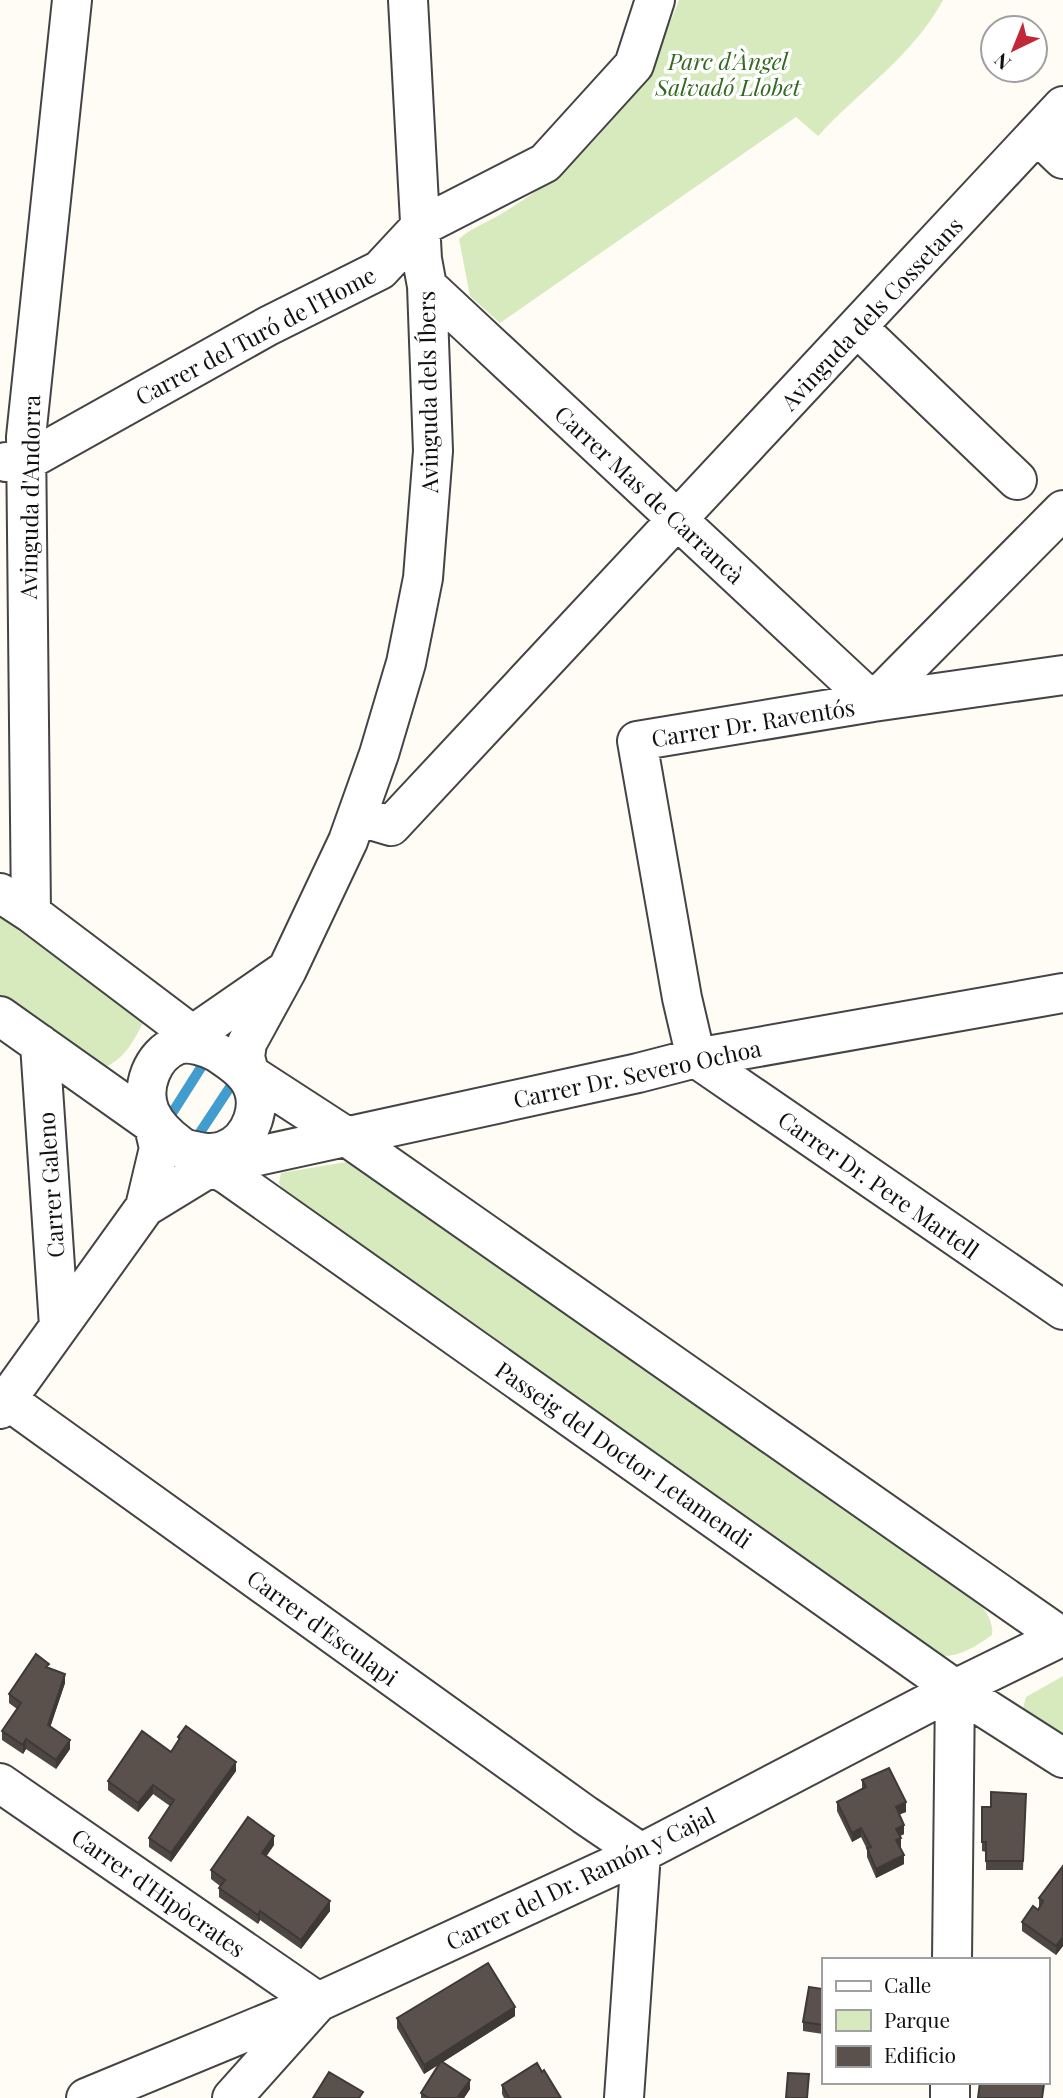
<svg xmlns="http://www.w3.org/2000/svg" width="1063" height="2098" viewBox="0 0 1063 2098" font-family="'Playfair Display',serif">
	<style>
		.green { fill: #d7eabe }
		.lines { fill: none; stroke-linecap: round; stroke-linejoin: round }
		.stream { stroke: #419dcd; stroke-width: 10 }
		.minor-casing { stroke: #444; stroke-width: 42 }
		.minor { stroke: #fff; stroke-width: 38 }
		.wall { fill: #4d4642 }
		.shaded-wall { fill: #3f3936 }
		.building { fill: #5a514d; stroke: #3f3936; stroke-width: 2 }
		.labels { text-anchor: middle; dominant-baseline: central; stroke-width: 7; stroke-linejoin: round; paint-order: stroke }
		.park-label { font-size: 23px; font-style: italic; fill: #336a20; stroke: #fff }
		.street-label { font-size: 23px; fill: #111; stroke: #fff }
	</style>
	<rect width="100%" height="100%" fill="#fffcf5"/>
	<path class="green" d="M 679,0 L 943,0 C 913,56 859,91 818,136 L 796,117 L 500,323 L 470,296 L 459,239 C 470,229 483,224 496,217 C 508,210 520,202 532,194 C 603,144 649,81 679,0 Z
		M 0,914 L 145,1019 C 135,1038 125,1061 102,1068 L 0,998 Z
		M 352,1161 L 935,1572 C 957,1582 996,1608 992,1635 C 975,1647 960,1657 939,1656 L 284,1193 L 279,1183 L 281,1173 Z
		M 1063,1676 L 1063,1744 L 1031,1718 L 1023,1708 L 1026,1697 Z"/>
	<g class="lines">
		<path class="stream" d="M 169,1118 L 207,1058
			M 197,1137 L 236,1078"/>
		<defs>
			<path id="minor" d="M 1037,134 L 1063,159
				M 427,286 L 873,702 L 1063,510
				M 857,327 L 1017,480
				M 6,462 L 25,462 L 268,326 L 380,270 L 420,227 L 545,163 L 634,65 L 655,0
				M 1063,675 L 873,702 L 637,741 L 682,998 L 696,1058 L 1063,1310
				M 357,816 L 391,826 L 1063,106
				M 0,893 L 31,913 L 211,1049
				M 31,913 L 26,437 L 72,0
				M 0,1016 L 161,1130
				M 40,1044 L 59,1326
				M 178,1045 L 282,973
				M 239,1067 L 347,1137 L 1063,1638
				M 254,1090 L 245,1057 L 247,1043 L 287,970 L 348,841 L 379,754 L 406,663 L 423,578 L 433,451 L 427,286 L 422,259 L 408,0
				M 186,1149 C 198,1152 210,1155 223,1151 C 252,1141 266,1102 247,1077 C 239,1066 228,1060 218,1053 C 208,1047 189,1041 177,1045 C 152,1055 140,1088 150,1112 C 163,1141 202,1160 228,1175 L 955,1689 L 1063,1758
				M 212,1166 L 638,1073 L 696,1058 L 1063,993
				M 145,1207 L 159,1148 L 151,1114
				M 7,1400 L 585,1815 L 641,1853 L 624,2098
				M 0,1409 L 145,1207 L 212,1166 L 230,1150
				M 0,1783 L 318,2002 L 232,2098
				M 952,1960 L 955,1689
				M 86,2098 L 318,2002 L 641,1853 L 955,1689 L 1063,1636
				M 950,2098 L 950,2082"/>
		</defs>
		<use href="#minor" class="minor-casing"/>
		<use href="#minor" class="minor"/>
	</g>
	<path class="wall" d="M 49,1668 L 65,1683 L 50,1727 L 70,1749 L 56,1769 L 26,1749 L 23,1754 L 2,1740 L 2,1731 L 17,1709 L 9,1703 L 9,1694 Z
		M 178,1737 L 236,1771 L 171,1862 L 149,1847 L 149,1838 L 170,1806 L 153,1794 L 138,1812 L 108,1790 L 108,1781 L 171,1752 L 178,1742 Z
		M 862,1780 L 906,1812 L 899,1814 L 904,1834 L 900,1836 L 901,1847 L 900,1847 L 904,1864 L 876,1878 L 867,1857 L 867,1849 L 861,1837 L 852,1842 L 837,1811 L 837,1802 L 862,1789 Z
		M 1026,1803 L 1023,1870 L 986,1870 L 986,1852 L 982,1851 L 982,1807 Z
		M 274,1845 L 266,1856 L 330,1911 L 301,1949 L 260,1920 L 258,1924 L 219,1897 L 219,1888 L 220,1886 L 211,1879 L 211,1870 Z
		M 1063,1866 L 1063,1946 L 1056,1955 L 1022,1931 L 1022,1922 L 1038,1910 L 1039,1907 L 1039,1898 Z
		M 823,1989 L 823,2034 L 803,2031 L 803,2022 Z
		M 515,2016 L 443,2062 L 470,2089 L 464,2098 L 421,2098 L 421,2093 L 438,2065 L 424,2074 L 397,2028 L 397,2018 Z
		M 542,2072 L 561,2098 L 504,2098 L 502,2094 L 502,2085 Z"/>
	<path class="shaded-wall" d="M 65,1674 L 65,1683 L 48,1734 L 48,1725 Z
		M 26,1739 L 26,1749 L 23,1754 L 23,1745 Z
		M 70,1740 L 70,1749 L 56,1769 L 56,1760 Z
		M 236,1762 L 236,1771 L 171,1862 L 171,1853 Z
		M 153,1785 L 153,1794 L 138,1812 L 138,1803 Z
		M 906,1802 L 906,1812 L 896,1816 L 896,1807 Z
		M 904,1825 L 904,1834 L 896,1838 L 896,1829 Z
		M 861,1828 L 861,1837 L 852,1842 L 852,1833 Z
		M 274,1836 L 274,1845 L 262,1863 L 262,1853 Z
		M 901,1838 L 901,1847 L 896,1849 L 896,1840 Z
		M 904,1855 L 904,1864 L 876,1878 L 876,1869 Z
		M 330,1901 L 330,1911 L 301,1949 L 301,1940 Z
		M 260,1911 L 260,1920 L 258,1924 L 258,1915 Z
		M 1063,1929 L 1063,1946 L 1056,1955 L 1056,1946 Z
		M 515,2007 L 515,2016 L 424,2074 L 424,2065 Z
		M 470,2080 L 470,2089 L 464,2098 L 457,2098 Z"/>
	<path class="building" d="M 36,1654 L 49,1664 L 46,1667 L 65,1674 L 48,1725 L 70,1740 L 56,1760 L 26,1739 L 23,1745 L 2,1731 L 21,1703 L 9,1694 Z
		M 186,1726 L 236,1762 L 171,1853 L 149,1838 L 174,1800 L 153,1785 L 138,1803 L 108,1781 L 142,1731 L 171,1752 L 180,1738 L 178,1737 Z
		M 889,1768 L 906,1802 L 896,1807 L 904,1825 L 896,1829 L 901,1838 L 896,1840 L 904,1855 L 876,1869 L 867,1848 L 871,1847 L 861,1828 L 852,1833 L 837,1802 L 866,1787 L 862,1780 Z
		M 991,1792 L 1026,1794 L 1023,1861 L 986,1861 L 986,1842 L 982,1842 L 982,1807 L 991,1807 Z
		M 248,1817 L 274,1836 L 262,1853 L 330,1901 L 301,1940 L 260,1911 L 258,1915 L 219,1888 L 225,1880 L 211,1870 Z
		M 1063,1866 L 1063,1937 L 1056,1946 L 1022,1922 L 1033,1906 L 1038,1910 L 1043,1901 L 1039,1898 Z
		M 488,1963 L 515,2007 L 424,2065 L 397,2018 Z
		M 809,1987 L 823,1989 L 823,2025 L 803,2022 Z
		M 441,2061 L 470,2080 L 457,2098 L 429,2098 L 421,2093 Z
		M 537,2063 L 542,2072 L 544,2070 L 561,2098 L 509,2098 L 502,2085 Z
		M 329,2072 L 363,2092 L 359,2098 L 313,2098 Z
		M 788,2073 L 809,2074 L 807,2098 L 786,2098 Z
		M 980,2082 L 1041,2082 L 1044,2084 L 1042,2098 L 978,2098 Z"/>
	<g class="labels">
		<g class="park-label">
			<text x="728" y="60">Parc d'Àngel<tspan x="728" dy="26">Salvadó Llobet</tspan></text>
		</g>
		<g class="street-label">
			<text transform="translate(871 313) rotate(-47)">Avinguda dels Cossetans</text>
			<text transform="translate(255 335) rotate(-28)">Carrer del Turó de l'Home</text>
			<text transform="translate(427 392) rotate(-91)">Avinguda dels Íbers</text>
			<text transform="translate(650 494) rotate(43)">Carrer Mas de Carrancà</text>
			<text transform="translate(29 497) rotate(-89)">Avinguda d'Andorra</text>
			<text transform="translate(753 722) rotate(-9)">Carrer Dr. Raventós</text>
			<text transform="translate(637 1073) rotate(-12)">Carrer Dr. Severo Ochoa</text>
			<text transform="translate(879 1184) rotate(35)">Carrer Dr. Pere Martell</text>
			<text transform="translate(50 1185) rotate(-94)">Carrer Galeno</text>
			<text transform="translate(624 1454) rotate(35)">Passeig del Doctor Letamendi</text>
			<text transform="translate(323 1627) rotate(36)">Carrer d'Esculapi</text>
			<text transform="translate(580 1878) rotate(-26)">Carrer del Dr. Ramón y Cajal</text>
			<text transform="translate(159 1892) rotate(35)">Carrer d'Hipòcrates</text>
		</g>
	</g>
	<rect x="822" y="1958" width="228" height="126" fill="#ffffff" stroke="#a0a0a0" stroke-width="2"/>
	<rect x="836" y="1981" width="35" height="10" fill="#ffffff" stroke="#a0a0a0" stroke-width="2"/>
	<text x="884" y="1993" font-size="21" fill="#111111">Calle</text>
	<rect x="836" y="2010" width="35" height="21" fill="#d7eabe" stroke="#a0a0a0" stroke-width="2"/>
	<text x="884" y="2028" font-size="21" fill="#111111">Parque</text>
	<rect x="836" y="2046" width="35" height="21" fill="#5a514d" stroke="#a0a0a0" stroke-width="2"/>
	<text x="884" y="2063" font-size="21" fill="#111111">Edificio</text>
	<g transform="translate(1014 49) rotate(223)"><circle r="33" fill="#ffffff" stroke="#a0a0a0" stroke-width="2"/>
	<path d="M0-5L12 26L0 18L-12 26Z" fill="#c22837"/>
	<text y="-10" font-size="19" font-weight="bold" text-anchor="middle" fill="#111111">N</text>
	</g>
</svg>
